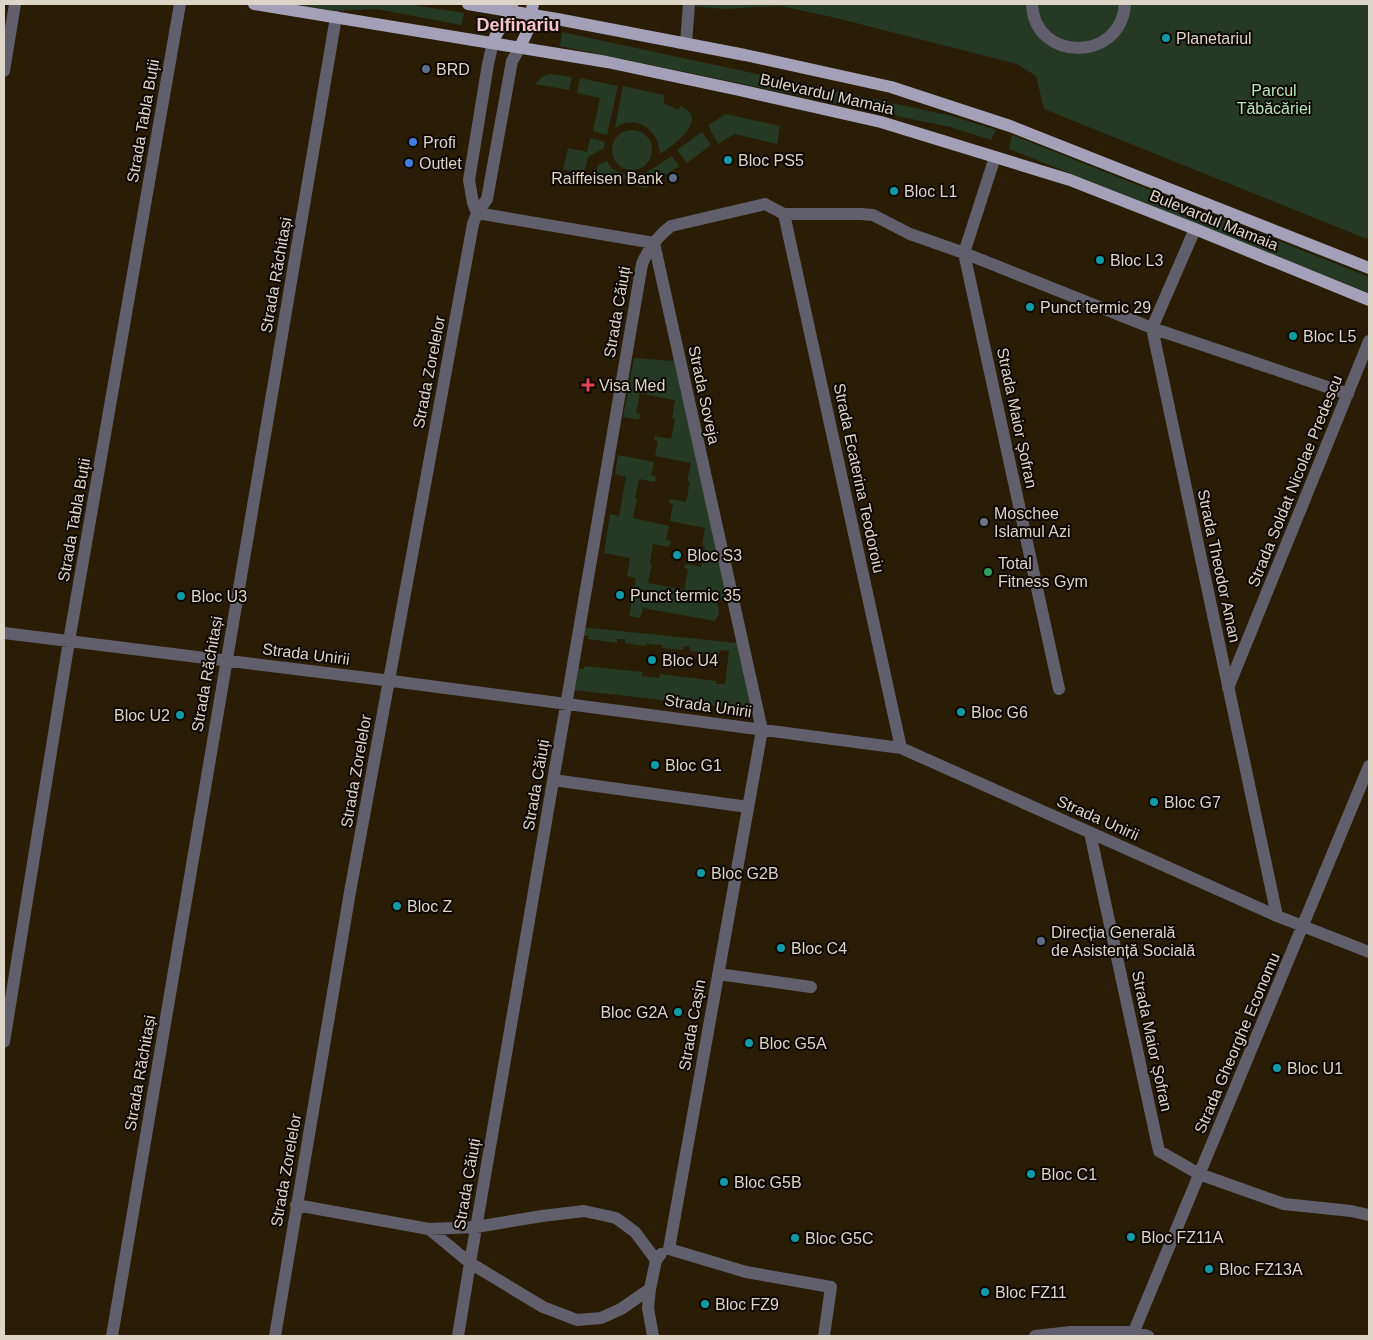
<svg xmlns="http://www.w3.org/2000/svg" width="1373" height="1340" viewBox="0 0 1373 1340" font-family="Arial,sans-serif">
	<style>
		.green { fill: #253925 }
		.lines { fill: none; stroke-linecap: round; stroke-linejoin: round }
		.minor { stroke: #615f6b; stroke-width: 12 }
		.major { stroke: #a4a0b8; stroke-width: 12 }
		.culture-dot { fill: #0f9aa8; stroke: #0d0802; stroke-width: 2 }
		.service-dot { fill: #5c6f8a; stroke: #0d0802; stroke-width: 2 }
		.shop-dot { fill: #3f7fe0; stroke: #0d0802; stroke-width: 2 }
		.health-dot { fill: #e0444e; stroke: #0d0802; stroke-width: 2 }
		.worship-dot { fill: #6b7280; stroke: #0d0802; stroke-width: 2 }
		.leisure-dot { fill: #2e9e5b; stroke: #0d0802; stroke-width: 2 }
		.labels { text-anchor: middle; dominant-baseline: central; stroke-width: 4; stroke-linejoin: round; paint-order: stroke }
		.poi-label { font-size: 16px; fill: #ddd5c8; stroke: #0d0802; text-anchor: start }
		.park-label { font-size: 16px; fill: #b8e5b7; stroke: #0d0802 }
		.street-label { font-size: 16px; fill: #ddd5c8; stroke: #0d0802 }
		.neighbourhood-label { font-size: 18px; font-weight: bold; fill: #f9c5cc; stroke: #0d0802 }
	</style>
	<rect width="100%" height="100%" fill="#291d06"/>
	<path class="green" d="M 295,4 L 408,4 L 464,13 L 461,25 L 377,9 L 333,11 Z
		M 680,4 L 1369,4 L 1369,233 L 1367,239 L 1044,109 L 1036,76 L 1017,64 L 832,17 L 780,6 L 725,9 L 688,6 Z
		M 562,32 L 952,116 L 996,130 L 991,140 L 950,127 L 560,46 Z
		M 551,74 L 572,77 L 569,90 L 535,84 L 542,77 Z
		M 580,78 L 618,86 L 607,135 L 593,131 L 600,98 L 577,93 Z
		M 623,86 L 664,95 L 664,103 L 678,110 L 680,106 C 711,118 674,145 660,154 C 659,130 636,113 615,128 Z
		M 726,114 L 780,126 L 777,144 L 735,134 L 718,144 L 708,125 Z
		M612 150a20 20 0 1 1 40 0a20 20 0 1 1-40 0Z
		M 702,132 L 711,145 L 687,163 L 677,150 Z
		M 1012,135 L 1369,277 L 1369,293 L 1009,149 Z
		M 590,138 L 605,142 L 604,148 L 588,157 L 584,174 L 563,169 L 568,148 L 587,152 Z
		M 672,156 L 679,166 L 646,188 L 631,184 L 633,177 L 644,174 Z
		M 607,161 L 612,169 L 626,175 L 623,183 L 595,175 L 598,165 Z
		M 634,358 L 674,361 L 728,599 L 717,600 L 719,614 L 715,621 L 643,608 L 640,618 L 629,616 L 636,578 L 627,576 L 630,558 L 604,553 L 610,514 L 619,516 L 626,477 L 615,474 L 618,455 L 654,462 L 651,475 L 656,477 L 655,482 L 639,479 L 635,498 L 637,499 L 633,518 L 669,526 L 666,540 L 671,541 L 669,547 L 653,544 L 650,563 L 652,564 L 648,583 L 684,590 L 688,569 L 684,568 L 685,564 L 701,567 L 705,546 L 702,546 L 705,528 L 670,521 L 673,504 L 669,503 L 670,499 L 686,502 L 690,482 L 687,481 L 691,463 L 655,456 L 658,441 L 654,440 L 655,436 L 671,439 L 675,419 L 672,418 L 675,400 L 640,393 L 636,413 L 641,414 L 639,420 L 623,417 Z
		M 581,627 L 737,643 L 752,710 L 573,690 L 575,668 L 584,669 L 584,666 L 642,672 L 642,676 L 659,678 L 660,674 L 716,681 L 716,684 L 725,684 L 729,651 L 720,650 L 719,654 L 690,651 L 690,647 L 684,646 L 683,650 L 662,648 L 662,645 L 646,644 L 645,646 L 625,643 L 625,639 L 617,639 L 617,643 L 588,639 L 589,636 L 579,635 Z"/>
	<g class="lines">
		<path class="minor" d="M 1032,4 C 1034,62 1121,63 1125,4
			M 686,43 L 689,4
			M 4,71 L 15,4
			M 995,157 L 964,253 L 1059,689
			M 477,213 L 654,243 L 762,730 L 669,1249
			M 477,213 L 473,203 L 469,180 L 488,64 L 493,42
			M 784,214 L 901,748
			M 1195,229 L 1152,328 L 1277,916
			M 4,633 L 392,681 L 901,748 L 1277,916 L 1369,952
			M 1228,688 L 1369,341
			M 553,780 L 748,807
			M 1090,833 L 1159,1151 L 1199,1174 L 1284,1204 L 1351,1211 L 1369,1215
			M 718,974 L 811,987
			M 4,1042 L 69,641 L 180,4
			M 296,1205 L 429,1229 L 476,1227 L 542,1216 L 584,1211 L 616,1218 L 635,1232 L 656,1260
			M 429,1229 L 470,1263 L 543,1307 L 577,1320 L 601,1318 L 621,1309 L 650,1289
			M 669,1249 L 746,1272 L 831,1287 L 824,1336
			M 112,1336 L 336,17
			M 275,1336 L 350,892 L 473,224 L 477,213 L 487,199 L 512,61 L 520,47
			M 458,1336 L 470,1263 L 642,264 C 648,249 658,236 671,226 L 765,204 L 784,214 L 861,214 L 873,215 L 910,234 L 964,253 L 1152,328 L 1348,394
			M 653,1336 L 648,1308 L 650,1289 L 656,1260 L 661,1254
			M 1035,1336 L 1071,1332 L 1134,1332 L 1148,1336
			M 1132,1336 L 1369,766"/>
		<path class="major" d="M 254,4 L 607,62 L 739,90 L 881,122 L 1070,180 L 1195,229 L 1369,300
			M 468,4 L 557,19 L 745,55 L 891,87 L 1010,126 L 1369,268
			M 493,42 C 497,29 509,19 512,6
			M 520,47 L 528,30 L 533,4"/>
	</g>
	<g class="culture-dot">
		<circle cx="1166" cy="38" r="5"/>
		<circle cx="728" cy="160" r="5"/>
		<circle cx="894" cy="191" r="5"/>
		<circle cx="1100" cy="260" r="5"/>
		<circle cx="1030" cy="307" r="5"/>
		<circle cx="1293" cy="336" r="5"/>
		<circle cx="677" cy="555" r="5"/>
		<circle cx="620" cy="595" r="5"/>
		<circle cx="181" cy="596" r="5"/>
		<circle cx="652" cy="660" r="5"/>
		<circle cx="961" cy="712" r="5"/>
		<circle cx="180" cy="715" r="5"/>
		<circle cx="655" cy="765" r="5"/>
		<circle cx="1154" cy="802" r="5"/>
		<circle cx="701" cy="873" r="5"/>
		<circle cx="397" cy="906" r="5"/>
		<circle cx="781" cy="948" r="5"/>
		<circle cx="678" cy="1012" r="5"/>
		<circle cx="749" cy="1043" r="5"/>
		<circle cx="1277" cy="1068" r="5"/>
		<circle cx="1031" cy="1174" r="5"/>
		<circle cx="724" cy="1182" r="5"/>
		<circle cx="1131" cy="1237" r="5"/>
		<circle cx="795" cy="1238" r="5"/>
		<circle cx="1209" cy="1269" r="5"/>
		<circle cx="985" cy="1292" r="5"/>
		<circle cx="705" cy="1304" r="5"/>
	</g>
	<g class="service-dot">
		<circle cx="426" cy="69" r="5"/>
		<circle cx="673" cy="178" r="5"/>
		<circle cx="1041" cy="941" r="5"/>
	</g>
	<g class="shop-dot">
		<circle cx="413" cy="142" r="5"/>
		<circle cx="409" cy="163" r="5"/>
	</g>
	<path class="health-dot" d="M585.5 377.5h5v5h5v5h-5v5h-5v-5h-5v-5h5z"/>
	<circle class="worship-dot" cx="984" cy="522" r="5"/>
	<circle class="leisure-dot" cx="988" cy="572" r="5"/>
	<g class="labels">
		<g class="poi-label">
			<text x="1176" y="38">Planetariul</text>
			<text x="436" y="69">BRD</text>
			<text x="423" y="142">Profi</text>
			<text x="738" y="160">Bloc PS5</text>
			<text x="419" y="163">Outlet</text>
			<text x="663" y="178" text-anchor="end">Raiffeisen Bank</text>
			<text x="904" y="191">Bloc L1</text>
			<text x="1110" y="260">Bloc L3</text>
			<text x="1040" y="307">Punct termic 29</text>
			<text x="1303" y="336">Bloc L5</text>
			<text x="599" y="385">Visa Med</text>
			<text x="994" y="513">Moschee<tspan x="994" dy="18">Islamul Azi</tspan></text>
			<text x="687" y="555">Bloc S3</text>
			<text x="998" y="563">Total<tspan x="998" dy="18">Fitness Gym</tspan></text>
			<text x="630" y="595">Punct termic 35</text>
			<text x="191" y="596">Bloc U3</text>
			<text x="662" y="660">Bloc U4</text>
			<text x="971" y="712">Bloc G6</text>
			<text x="170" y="715" text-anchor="end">Bloc U2</text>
			<text x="665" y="765">Bloc G1</text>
			<text x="1164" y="802">Bloc G7</text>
			<text x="711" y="873">Bloc G2B</text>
			<text x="407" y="906">Bloc Z</text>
			<text x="1051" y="932">Direcția Generală<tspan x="1051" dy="18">de Asistență Socială</tspan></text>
			<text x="791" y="948">Bloc C4</text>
			<text x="668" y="1012" text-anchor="end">Bloc G2A</text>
			<text x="759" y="1043">Bloc G5A</text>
			<text x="1287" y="1068">Bloc U1</text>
			<text x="1041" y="1174">Bloc C1</text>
			<text x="734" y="1182">Bloc G5B</text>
			<text x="1141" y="1237">Bloc FZ11A</text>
			<text x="805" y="1238">Bloc G5C</text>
			<text x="1219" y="1269">Bloc FZ13A</text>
			<text x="995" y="1292">Bloc FZ11</text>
			<text x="715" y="1304">Bloc FZ9</text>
		</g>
		<g class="park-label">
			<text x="1274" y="90">Parcul<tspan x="1274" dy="18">Tăbăcăriei</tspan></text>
		</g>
		<g class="street-label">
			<text transform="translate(827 94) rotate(13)">Bulevardul Mamaia</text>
			<text transform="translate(143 121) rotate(-80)">Strada Tabla Buții</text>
			<text transform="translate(1214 220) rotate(22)">Bulevardul Mamaia</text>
			<text transform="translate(276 275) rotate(-80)">Strada Răchitași</text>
			<text transform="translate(617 312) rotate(-80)">Strada Căiuți</text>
			<text transform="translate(429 372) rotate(-79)">Strada Zorelelor</text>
			<text transform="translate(704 395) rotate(78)">Strada Soveja</text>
			<text transform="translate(1017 418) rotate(78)">Strada Maior Șofran</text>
			<text transform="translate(859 478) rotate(78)">Strada Ecaterina Teodoroiu</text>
			<text transform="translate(1295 481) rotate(-68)">Strada Soldat Nicolae Predescu</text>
			<text transform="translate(74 520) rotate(-80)">Strada Tabla Buții</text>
			<text transform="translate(1219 566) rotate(78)">Strada Theodor Aman</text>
			<text transform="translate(306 654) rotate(7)">Strada Unirii</text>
			<text transform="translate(207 674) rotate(-80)">Strada Răchitași</text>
			<text transform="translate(708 706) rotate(8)">Strada Unirii</text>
			<text transform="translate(356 771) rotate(-80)">Strada Zorelelor</text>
			<text transform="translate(536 785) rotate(-80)">Strada Căiuți</text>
			<text transform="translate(1098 818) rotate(24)">Strada Unirii</text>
			<text transform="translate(692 1025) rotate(-80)">Strada Cașin</text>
			<text transform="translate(1152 1041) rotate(78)">Strada Maior Șofran</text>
			<text transform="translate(1237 1043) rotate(-67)">Strada Gheorghe Economu</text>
			<text transform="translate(140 1073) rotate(-80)">Strada Răchitași</text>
			<text transform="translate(286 1170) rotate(-80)">Strada Zorelelor</text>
			<text transform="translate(467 1184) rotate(-80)">Strada Căiuți</text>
		</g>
		<g class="neighbourhood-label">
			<text x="518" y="25">Delfinariu</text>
		</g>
	</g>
	<rect width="1373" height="1340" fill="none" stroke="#ddd5c8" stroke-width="10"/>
</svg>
